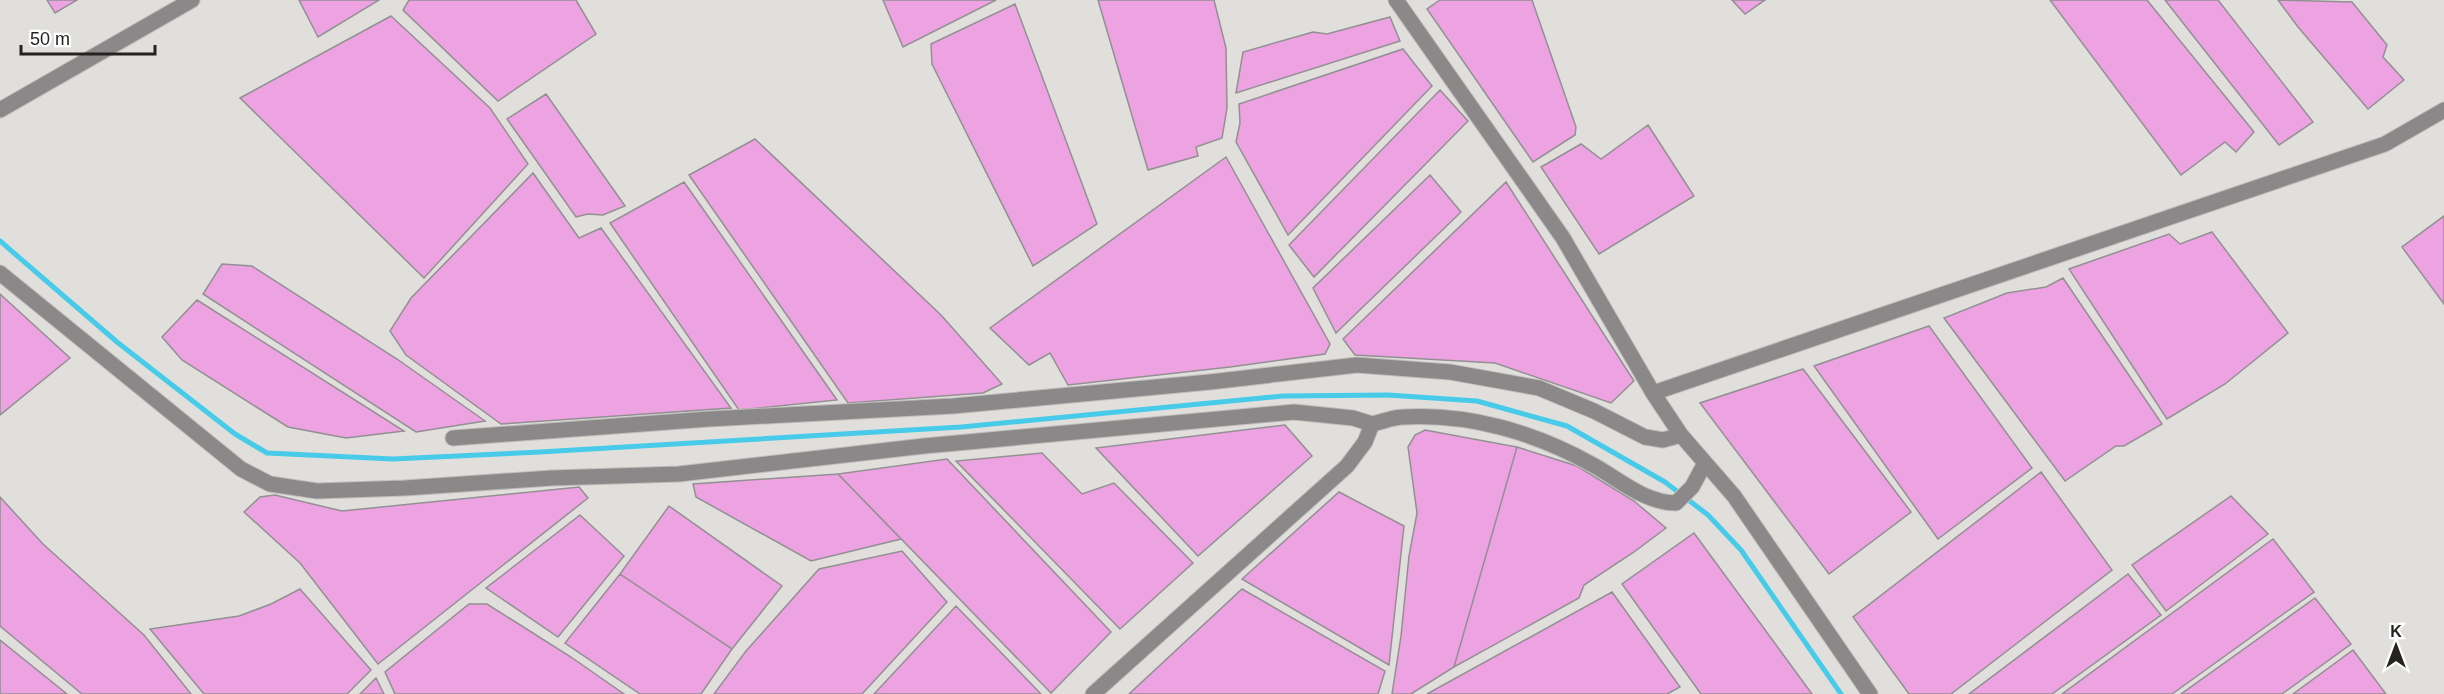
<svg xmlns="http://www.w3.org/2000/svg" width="2444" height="694" viewBox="0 0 2444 694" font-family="Arial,sans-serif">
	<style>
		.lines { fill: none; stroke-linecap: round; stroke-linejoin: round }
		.stream { stroke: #47cbe8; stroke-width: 5 }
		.building { fill: #eda2e1; stroke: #929092; stroke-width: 1.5 }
		.minor-casing { stroke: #bfbdbb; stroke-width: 17 }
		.minor { stroke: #8a8888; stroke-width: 15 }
	</style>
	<rect width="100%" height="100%" fill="#e1dfdc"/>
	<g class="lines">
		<path class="stream" d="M 0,241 L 117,342 L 235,434 L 267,453 L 393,459 L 540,452 L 961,427 L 1283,396 L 1388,395 L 1477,401 L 1567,426 L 1665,482 L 1708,515 L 1741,550 L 1841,694"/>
	</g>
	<path class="building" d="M 47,0 L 77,0 L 55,13 Z
		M 299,0 L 379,0 L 318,37 Z
		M 409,0 L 576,0 L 596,34 L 498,101 L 403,10 Z
		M 883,0 L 996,0 L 903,47 Z
		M 1098,0 L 1214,0 L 1226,48 L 1227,108 L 1222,138 L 1196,147 L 1198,156 L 1148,170 Z
		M 1440,0 L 1532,0 L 1576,127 L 1575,135 L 1533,162 L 1427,9 Z
		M 1732,0 L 1765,0 L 1745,14 Z
		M 2050,0 L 2147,0 L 2254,132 L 2236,152 L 2225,142 L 2181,175 Z
		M 2165,0 L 2218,0 L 2313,122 L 2279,145 Z
		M 2278,0 L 2352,2 L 2387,45 L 2383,57 L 2404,80 L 2368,109 L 2298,27 Z
		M 1015,4 L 1097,224 L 1033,266 L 932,64 L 931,44 Z
		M 391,16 L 490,108 L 528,164 L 424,278 L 240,98 Z
		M 1390,17 L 1400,41 L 1236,93 L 1243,52 L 1313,32 L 1327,34 Z
		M 1403,49 L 1432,86 L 1288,235 L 1236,142 L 1240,123 L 1239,104 Z
		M 1440,90 L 1468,121 L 1314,277 L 1289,245 Z
		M 546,94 L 625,206 L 603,215 L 588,214 L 576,217 L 507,119 Z
		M 1648,125 L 1694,196 L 1599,254 L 1541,167 L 1581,144 L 1601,159 Z
		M 755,139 L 941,315 L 1002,384 L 983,393 L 848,403 L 689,175 Z
		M 1226,157 L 1330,344 L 1325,354 L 1230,367 L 1068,385 L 1050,353 L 1029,365 L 990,328 Z
		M 533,173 L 579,238 L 601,228 L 731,408 L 501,424 L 406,355 L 390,331 L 411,298 Z
		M 1430,175 L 1461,212 L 1336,333 L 1313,288 Z
		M 684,182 L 837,400 L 739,410 L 610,223 Z
		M 1506,182 L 1634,381 L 1611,403 L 1495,363 L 1355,355 L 1343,339 Z
		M 2444,216 L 2444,304 L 2402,247 Z
		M 2212,232 L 2288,333 L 2225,384 L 2167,419 L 2069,269 L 2169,234 L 2180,244 Z
		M 222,264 L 252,266 L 397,359 L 485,421 L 416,432 L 203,294 Z
		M 2063,278 L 2162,424 L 2124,446 L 2116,446 L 2065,481 L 1944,318 L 2007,293 L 2046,287 Z
		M 0,294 L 70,358 L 0,415 Z
		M 197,300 L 404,431 L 346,438 L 288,427 L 182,360 L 162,337 Z
		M 1929,326 L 2032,468 L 1938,539 L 1814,366 Z
		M 1803,369 L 1911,512 L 1829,574 L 1700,403 Z
		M 1285,425 L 1312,456 L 1198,556 L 1096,448 Z
		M 1425,430 L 1517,447 L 1454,667 L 1411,694 L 1392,694 L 1401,636 L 1409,556 L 1417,513 L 1408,447 L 1415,435 Z
		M 1517,447 L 1577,466 L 1634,501 L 1666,528 L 1634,552 L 1584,585 L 1579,598 L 1454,667 Z
		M 1042,453 L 1082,494 L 1114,483 L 1193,563 L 1120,629 L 956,461 Z
		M 947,459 L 1111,632 L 1051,693 L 838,474 Z
		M 2041,472 L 2112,570 L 1951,694 L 1909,694 L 1853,617 Z
		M 838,474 L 901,539 L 811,561 L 696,497 L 693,484 Z
		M 579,487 L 588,498 L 378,664 L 300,563 L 244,512 L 260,497 L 275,495 L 342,511 Z
		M 1339,492 L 1404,526 L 1389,665 L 1242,579 Z
		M 2231,496 L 2268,534 L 2166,611 L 2132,565 Z
		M 0,497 L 43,544 L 144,635 L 191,694 L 82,694 L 0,626 Z
		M 669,506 L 782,586 L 732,649 L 620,574 Z
		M 580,515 L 624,556 L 558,637 L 486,588 Z
		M 1694,533 L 1812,694 L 1701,694 L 1622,584 Z
		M 2273,539 L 2314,592 L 2172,694 L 2062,694 Z
		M 902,551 L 947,602 L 862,694 L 714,694 L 746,651 L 819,569 Z
		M 620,574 L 732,649 L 701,694 L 640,694 L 565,643 Z
		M 2128,574 L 2161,615 L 2052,694 L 1969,694 Z
		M 300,589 L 371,670 L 347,694 L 204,694 L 150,629 L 239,616 L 271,604 Z
		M 1242,589 L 1385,671 L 1378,694 L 1129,694 Z
		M 1612,592 L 1680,687 L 1667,694 L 1427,694 Z
		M 2315,598 L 2351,644 L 2282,694 L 2181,694 Z
		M 469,604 L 487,604 L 571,657 L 624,694 L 395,694 L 385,672 Z
		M 956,606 L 1041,694 L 874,694 Z
		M 0,640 L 67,694 L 0,694 Z
		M 2353,650 L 2386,694 L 2293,694 Z
		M 376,678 L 384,694 L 360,694 Z"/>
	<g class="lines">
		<defs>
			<path id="minor" d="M 1396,0 L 1563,238 L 1653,393 L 1681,435 L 1734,496 L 1870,694
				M 0,110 L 192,0
				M 0,273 L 241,469 L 270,484 L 317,491 L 405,488 L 552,478 L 679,474 L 924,446 L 1294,412 L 1353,418 L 1372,424
				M 1653,393 L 2385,144 L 2444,110
				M 453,438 L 709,419 L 953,406 L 1210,382 L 1357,365 L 1450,372 L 1539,388 L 1594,411 L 1645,437 L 1663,440 L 1681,435
				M 1093,694 L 1347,466 L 1365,442 L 1372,424 C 1382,422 1393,417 1403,417 C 1470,413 1536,433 1593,465 C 1620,480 1645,503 1676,503 L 1692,487 L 1705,463"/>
		</defs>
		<use href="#minor" class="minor-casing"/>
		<use href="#minor" class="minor"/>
	</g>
	<g transform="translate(2396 646)" stroke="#ffffff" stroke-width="4.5" paint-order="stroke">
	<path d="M0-4.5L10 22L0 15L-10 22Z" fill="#242322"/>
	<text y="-9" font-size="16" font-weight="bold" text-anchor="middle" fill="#242322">K</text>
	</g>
	<path d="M21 45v9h134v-9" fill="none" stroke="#242322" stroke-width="3"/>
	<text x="30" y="45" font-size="18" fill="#242322" stroke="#ffffff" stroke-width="4.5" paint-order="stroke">50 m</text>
</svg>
